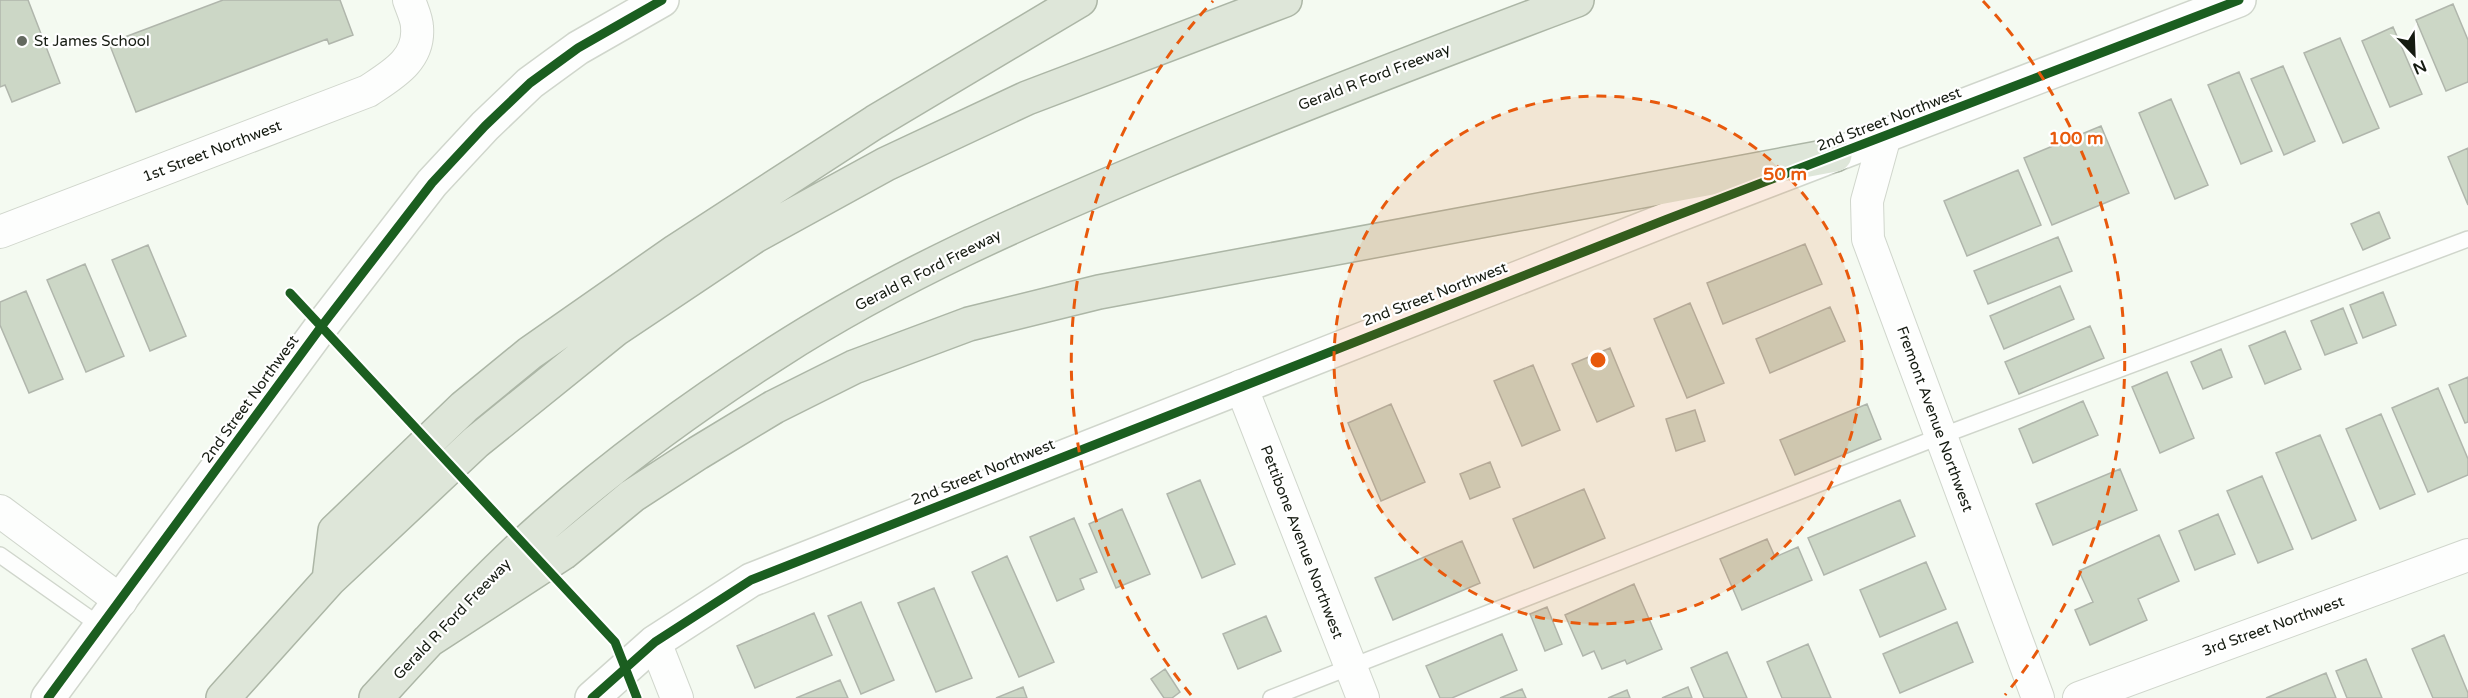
<svg xmlns="http://www.w3.org/2000/svg" width="2468" height="698" viewBox="0 0 2468 698" font-family="'Varela Round',sans-serif">
	<style>
		.building { fill: #ccd7c6; stroke: #b0b6ac; stroke-width: 1.5 }
		.lines { fill: none; stroke-linecap: round; stroke-linejoin: round }
		.service-casing { stroke: #d0d6cc; stroke-width: 18 }
		.minor-casing { stroke: #d0d6cc; stroke-width: 34 }
		.tertiary-casing { stroke: #d0d6cc; stroke-width: 36 }
		.motorway-casing { stroke: #acb6a6; stroke-width: 36 }
		.service { stroke: #fdfefd; stroke-width: 15 }
		.minor { stroke: #fdfefd; stroke-width: 32 }
		.tertiary { stroke: #fdfefd; stroke-width: 33 }
		.motorway { stroke: #dee6d9; stroke-width: 33 }
		.cycleway-casing { stroke: #fff; stroke-width: 13 }
		.cycleway { stroke: #1b5e20; stroke-width: 9 }
		.ring { fill: none; stroke: #e8590c; stroke-width: 3; stroke-dasharray: 10 8 }
		.poi-dot { fill: #63695f; stroke: #fff; stroke-width: 2 }
		.labels { text-anchor: middle; dominant-baseline: central; stroke-width: 4.5; stroke-linejoin: round; paint-order: stroke }
		.poi-label { font-size: 15px; fill: #151b11; stroke: #fff; text-anchor: start }
		.street-label { font-size: 15px; fill: #151b11; stroke: #fff }
		.centre { fill: #e8590c; stroke: #fff; stroke-width: 3 }
		.ring-label { font-size: 18px; text-anchor: middle; font-weight: bold; fill: #e8590c; stroke: #fff; stroke-width: 4.5; stroke-linejoin: round; paint-order: stroke }
	</style>
	<rect width="100%" height="100%" fill="#f4faf1"/>
	<path class="building" d="M 0,0 L 28,0 L 60,83 L 12,102 L 5,85 L 0,87 Z
		M 223,0 L 340,0 L 353,35 L 329,44 L 327,39 L 136,112 L 109,43 Z
		M 2453,4 L 2468,40 L 2468,82 L 2446,91 L 2416,20 Z
		M 2393,27 L 2422,94 L 2390,107 L 2362,41 Z
		M 2340,38 L 2379,128 L 2343,143 L 2304,53 Z
		M 2283,66 L 2315,141 L 2284,155 L 2251,79 Z
		M 2239,72 L 2272,151 L 2241,164 L 2208,85 Z
		M 2171,99 L 2208,185 L 2175,199 L 2139,113 Z
		M 2101,126 L 2129,193 L 2052,225 L 2024,158 Z
		M 2468,148 L 2468,205 L 2448,157 Z
		M 2018,170 L 2041,225 L 1967,256 L 1944,201 Z
		M 2379,212 L 2390,238 L 2363,250 L 2351,224 Z
		M 2058,237 L 2072,271 L 1988,304 L 1974,271 Z
		M 1805,244 L 1822,284 L 1723,324 L 1707,283 Z
		M 148,245 L 186,336 L 150,351 L 112,260 Z
		M 85,264 L 124,356 L 86,372 L 47,280 Z
		M 2060,286 L 2074,319 L 2004,349 L 1990,316 Z
		M 26,291 L 63,379 L 29,393 L 0,325 L 0,302 Z
		M 2383,292 L 2396,325 L 2363,338 L 2350,305 Z
		M 1690,303 L 1724,383 L 1687,398 L 1654,319 Z
		M 1830,307 L 1845,341 L 1770,373 L 1756,339 Z
		M 2343,308 L 2357,343 L 2325,355 L 2311,321 Z
		M 2090,326 L 2104,358 L 2019,394 L 2005,362 Z
		M 2285,331 L 2301,369 L 2265,384 L 2249,346 Z
		M 1610,348 L 1634,406 L 1597,422 L 1572,364 Z
		M 2221,349 L 2232,377 L 2203,389 L 2191,362 Z
		M 1533,365 L 1560,430 L 1522,446 L 1494,381 Z
		M 2167,372 L 2194,438 L 2160,453 L 2132,387 Z
		M 2468,377 L 2468,422 L 2465,423 L 2449,385 Z
		M 2438,388 L 2468,459 L 2468,475 L 2428,492 L 2392,408 Z
		M 2083,401 L 2098,435 L 2033,463 L 2019,429 Z
		M 1391,404 L 1425,482 L 1381,501 L 1348,423 Z
		M 1867,404 L 1881,439 L 1795,475 L 1780,440 Z
		M 1695,410 L 1705,441 L 1676,451 L 1666,419 Z
		M 2381,414 L 2415,494 L 2380,509 L 2346,429 Z
		M 2320,435 L 2356,520 L 2312,539 L 2276,453 Z
		M 1490,462 L 1500,487 L 1470,499 L 1460,474 Z
		M 2120,469 L 2137,510 L 2053,545 L 2036,504 Z
		M 2262,476 L 2293,549 L 2258,563 L 2227,491 Z
		M 1200,480 L 1235,564 L 1202,578 L 1167,494 Z
		M 1584,489 L 1605,538 L 1534,568 L 1513,519 Z
		M 1900,500 L 1915,536 L 1824,575 L 1808,538 Z
		M 1122,509 L 1150,574 L 1116,588 L 1089,524 Z
		M 2218,514 L 2235,554 L 2195,570 L 2179,531 Z
		M 1074,518 L 1097,572 L 1080,579 L 1084,589 L 1057,601 L 1030,537 Z
		M 2159,535 L 2179,581 L 2138,599 L 2147,620 L 2090,645 L 2075,610 L 2093,602 L 2079,571 Z
		M 1767,539 L 1775,557 L 1798,547 L 1812,580 L 1742,610 L 1720,559 Z
		M 1462,541 L 1480,583 L 1393,620 L 1375,578 Z
		M 1007,556 L 1054,662 L 1019,677 L 972,572 Z
		M 1926,562 L 1946,609 L 1880,637 L 1860,590 Z
		M 1634,584 L 1662,649 L 1627,664 L 1625,660 L 1602,669 L 1594,651 L 1583,656 L 1565,615 Z
		M 934,588 L 972,678 L 936,692 L 898,603 Z
		M 861,602 L 894,680 L 861,694 L 828,616 Z
		M 1547,607 L 1562,644 L 1545,651 L 1530,614 Z
		M 814,613 L 832,655 L 755,688 L 737,646 Z
		M 1266,616 L 1281,651 L 1238,669 L 1223,634 Z
		M 1957,622 L 1973,662 L 1900,693 L 1883,654 Z
		M 1502,634 L 1517,670 L 1452,698 L 1440,698 L 1426,666 Z
		M 2444,635 L 2468,693 L 2468,698 L 2433,698 L 2412,649 Z
		M 1808,644 L 1831,698 L 1782,698 L 1767,662 Z
		M 1727,652 L 1747,698 L 1704,698 L 1691,668 Z
		M 2366,659 L 2382,698 L 2347,698 L 2336,671 Z
		M 1165,669 L 1180,692 L 1172,698 L 1164,698 L 1151,679 Z
		M 2326,673 L 2336,698 L 2266,698 Z
		M 840,680 L 848,698 L 796,698 Z
		M 1023,687 L 1027,698 L 996,698 Z
		M 1688,687 L 1692,698 L 1662,698 Z
		M 1522,689 L 1526,698 L 1500,698 Z
		M 1627,690 L 1630,698 L 1608,698 Z"/>
	<g class="lines">
		<defs>
			<path id="service" d="M 0,555 L 102,627
				M 1271,698 L 1941,436 L 2468,239"/>
			<path id="minor" d="M 1885,136 L 1867,201 L 1868,239 L 2038,698
				M 0,232 L 368,91 C 392,75 420,60 417,27 C 417,19 412,9 409,0
				M 1241,386 L 1363,698
				M 0,511 L 121,601
				M 655,642 L 677,698
				M 2079,698 L 2468,555"/>
			<path id="tertiary" d="M 48,698 L 321,327 L 432,183 L 485,126 L 530,83 L 578,48 L 662,0
				M 592,698 L 655,642 L 751,580 L 1665,220 L 2239,0"/>
			<path id="motorway" d="M 329,580 L 335,531 L 464,407 L 530,353 L 676,251 L 875,122 L 1080,0
				M 428,641 L 563,553 L 632,496 L 698,453 L 774,407 L 854,367 L 969,324 L 1099,292 L 1835,155
				M 223,698 L 329,580 L 476,442 L 616,329 L 755,236 L 886,164 L 1027,98 L 1285,0
				M 376,698 C 430,639 484,579 544,526 C 613,465 698,403 776,353 C 897,275 1030,217 1162,162 C 1299,105 1438,52 1577,0"/>
		</defs>
		<use href="#service" class="service-casing"/>
		<use href="#minor" class="minor-casing"/>
		<use href="#tertiary" class="tertiary-casing"/>
		<use href="#motorway" class="motorway-casing"/>
		<use href="#service" class="service"/>
		<use href="#minor" class="minor"/>
		<use href="#tertiary" class="tertiary"/>
		<use href="#motorway" class="motorway"/>
		<defs>
			<path id="cycleway" d="M 290,293 L 615,642 L 637,698
				M 48,698 L 321,327 L 432,183 L 485,126 L 530,83 L 578,48 L 662,0
				M 592,698 L 655,642 L 751,580 L 1665,220 L 2239,0"/>
		</defs>
		<use href="#cycleway" class="cycleway-casing"/>
		<use href="#cycleway" class="cycleway"/>
	</g>
	<circle cx="1598" cy="360" r="264" fill="#e8590c" fill-opacity=".12"/>
	<g class="ring">
		<circle cx="1598" cy="360" r="264"/>
		<path d="M1191 695A527 527 0 0 1 1213 1M1983 1A527 527 0 0 1 2005 695"/>
	</g>
	<circle class="poi-dot" cx="22" cy="41" r="6"/>
	<g class="labels">
		<g class="poi-label">
			<text x="34" y="41">St James School</text>
		</g>
		<g class="street-label">
			<text transform="translate(1374 77) rotate(-21)">Gerald R Ford Freeway</text>
			<text transform="translate(1889 119) rotate(-21)">2nd Street Northwest</text>
			<text transform="translate(212 151) rotate(-21)">1st Street Northwest</text>
			<text transform="translate(928 270) rotate(-27)">Gerald R Ford Freeway</text>
			<text transform="translate(1435 294) rotate(-21)">2nd Street Northwest</text>
			<text transform="translate(250 399) rotate(-54)">2nd Street Northwest</text>
			<text transform="translate(1935 419) rotate(70)">Fremont Avenue Northwest</text>
			<text transform="translate(983 472) rotate(-22)">2nd Street Northwest</text>
			<text transform="translate(1302 542) rotate(69)">Pettibone Avenue Northwest</text>
			<text transform="translate(452 619) rotate(-46)">Gerald R Ford Freeway</text>
			<text transform="translate(2273 626) rotate(-20)">3rd Street Northwest</text>
		</g>
	</g>
	<circle cx="1598" cy="360" r="9" class="centre"/>
	<g class="ring-label">
		<text x="2076" y="144">100 m</text>
		<text x="1785" y="180">50 m</text>
	</g>
	<g transform="translate(2414 54) rotate(157)" stroke="#ffffff" stroke-width="4.5" paint-order="stroke">
	<path d="M0-4.5L10 22L0 15L-10 22Z" fill="#151b11"/>
	<text y="-9" font-size="16" font-weight="bold" text-anchor="middle" fill="#151b11">N</text>
	</g>
</svg>
